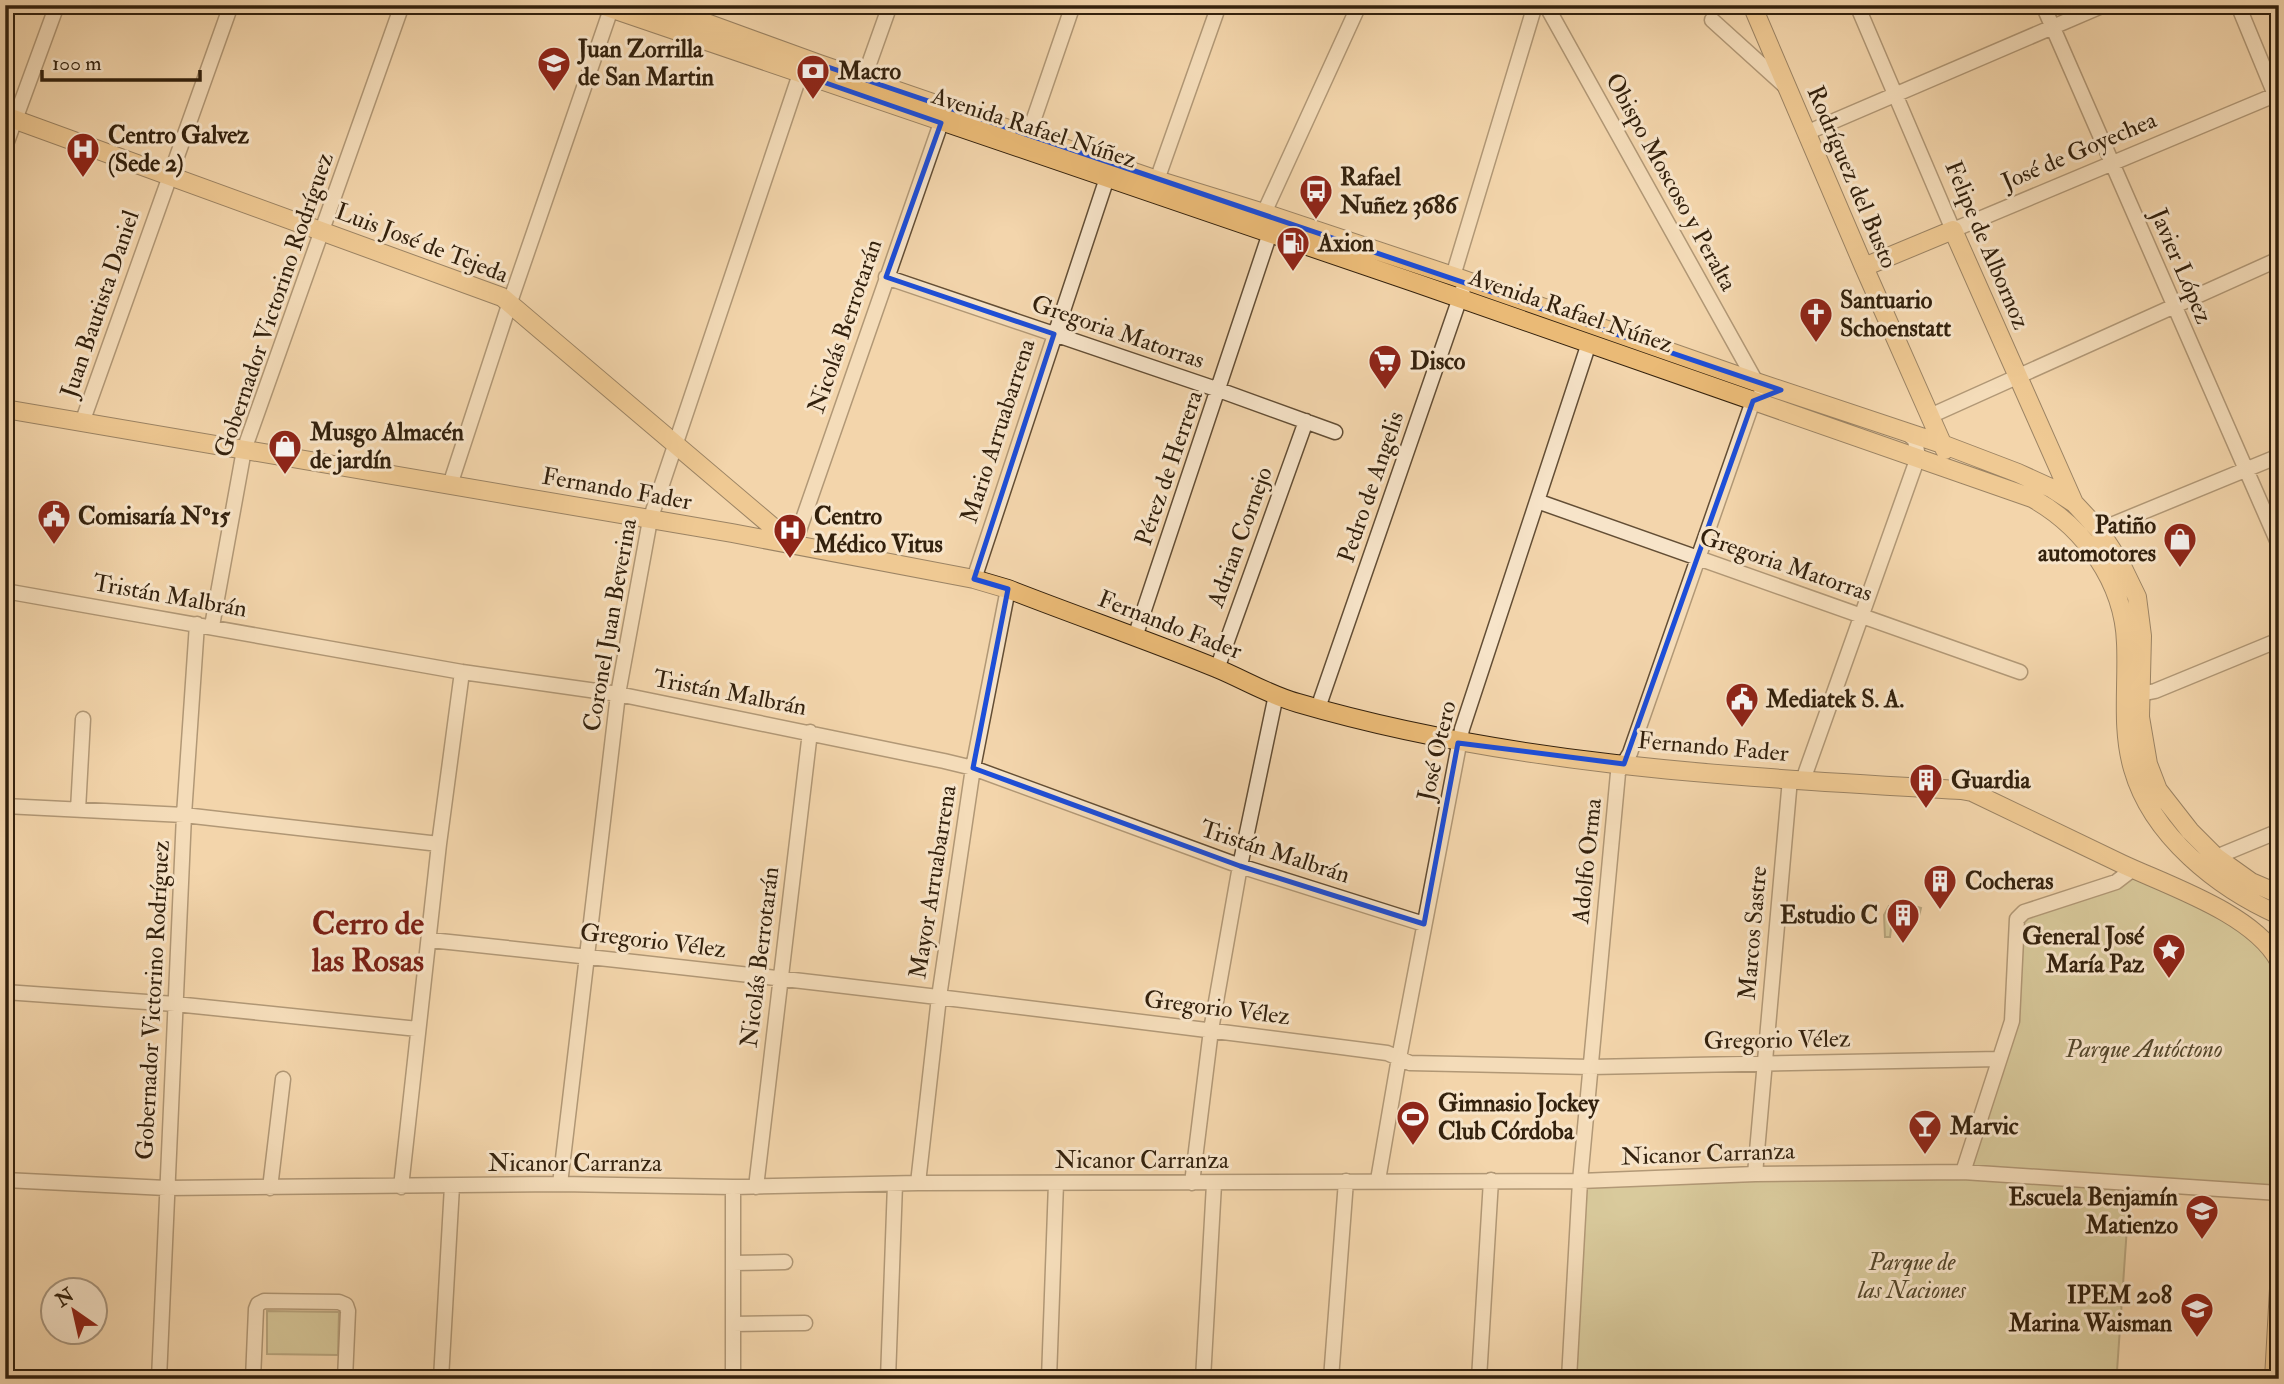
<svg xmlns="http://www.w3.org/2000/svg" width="2284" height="1384" viewBox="0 0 2284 1384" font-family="'IM FELL Double Pica',serif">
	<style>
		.green { fill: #babd8a; stroke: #766f4c; stroke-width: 2 }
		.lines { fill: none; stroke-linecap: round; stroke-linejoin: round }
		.minor-casing { stroke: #634e35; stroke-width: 17 }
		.major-casing { stroke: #33210d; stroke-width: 20 }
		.minor { stroke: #f7e4c9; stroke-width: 14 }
		.major { stroke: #eaba76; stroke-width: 18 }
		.marked { fill: none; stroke: #1d4ed8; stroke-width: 5; stroke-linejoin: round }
		.labels { text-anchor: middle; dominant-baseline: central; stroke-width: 6; stroke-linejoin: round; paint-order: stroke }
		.poi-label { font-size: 24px; font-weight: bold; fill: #33210d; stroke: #f7e4c9; text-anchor: start }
		.street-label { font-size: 24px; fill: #33210d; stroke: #f7e4c9 }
		.park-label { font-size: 24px; font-style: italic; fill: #55482c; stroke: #f7e4c9 }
		.district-label { font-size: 32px; font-weight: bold; fill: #7a1f14; stroke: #f7e4c9 }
	</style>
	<rect width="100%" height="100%" fill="#f3d5ac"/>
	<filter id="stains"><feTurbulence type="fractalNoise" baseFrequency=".00286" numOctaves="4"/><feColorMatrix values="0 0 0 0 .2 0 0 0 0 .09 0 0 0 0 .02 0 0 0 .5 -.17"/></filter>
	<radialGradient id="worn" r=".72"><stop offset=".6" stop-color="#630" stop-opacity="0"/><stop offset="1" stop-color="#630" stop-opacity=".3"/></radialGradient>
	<path class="green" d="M 2133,869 L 2201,900 L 2279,961 L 2279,1193 L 2130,1184 L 2117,1371 L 2256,1379 L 1569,1379 L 1580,1181 L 1963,1172 L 2012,1021 L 2024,912 Z
		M 1910,905 L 1921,908 L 1918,920 L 1892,920 L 1890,937 L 1885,937 L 1884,915 L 1889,906 Z
		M 267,1311 L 339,1312 L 338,1355 L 267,1354 Z"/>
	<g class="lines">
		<defs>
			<path id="minor" d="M 1546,5 L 1756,382
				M 1857,5 L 1953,230 L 2275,95
				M 2043,5 L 2279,545
				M 2238,5 L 2278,102
				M 1712,20 L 1786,87
				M 864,78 L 890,5
				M 1806,133 L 2104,5
				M 1028,136 L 1073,5
				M 5,147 L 57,5
				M 1157,180 L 1219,5
				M 1264,213 L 1359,5
				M 1453,276 L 1535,5
				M 886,277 L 1219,390 L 1335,432
				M 1930,416 L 2279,259
				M 83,420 L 231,5
				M 450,485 L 510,302 L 611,9
				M 1537,501 L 2020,672
				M 2099,530 L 2279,456
				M 794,545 L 941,123
				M 974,579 L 1107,178
				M 5,591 L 462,672 L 618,694 L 944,761 L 973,768 L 1240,866 L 1424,924
				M 212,626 L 244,450 L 402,5
				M 1135,637 L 1270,233
				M 1217,669 L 1306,421
				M 2140,694 L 2155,691 L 2279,640
				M 1318,708 L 1463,289
				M 1803,780 L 1918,457 L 1915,440 L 1906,432
				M 5,806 L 184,815 L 439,844
				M 78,810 L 83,719
				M 2216,857 L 2279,831
				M 430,940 C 750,973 1069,1012 1387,1053 L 1410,1063 L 1590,1067 L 1999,1059
				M 5,992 L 175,1004 L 418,1029
				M 1963,1172 L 2012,1021 L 2017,919 L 2024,912 L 2116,882 L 2133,869
				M 1755,1174 L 1790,779
				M 5,1180 L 166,1188 L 560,1184 L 733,1187 L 918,1183 L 1580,1181 L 1755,1174 L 1963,1172 L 2279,1193
				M 1378,1180 L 1399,1058 L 1462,729 L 1589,343
				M 918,1183 L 939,997 L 973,768 L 1008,589
				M 1192,1183 L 1211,1030 L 1240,866 L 1276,695
				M 560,1184 L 618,694 L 650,520 L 800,74 L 807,69
				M 401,1187 L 439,844 L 462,672
				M 756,1187 L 810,732
				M 270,1188 L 283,1079
				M 733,1263 L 785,1262
				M 733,1324 L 805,1323
				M 159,1379 L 184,815 L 197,624
				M 253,1379 L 256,1309 L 258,1304 L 264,1301 L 339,1302 L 346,1305 L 348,1311 L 345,1379
				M 441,1379 L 452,1186
				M 733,1379 L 733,1187
				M 888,1379 L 895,1184
				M 1049,1379 L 1056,1183
				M 1203,1379 L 1214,1184
				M 1331,1379 L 1346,1181
				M 1479,1379 L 1491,1180
				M 1569,1379 L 1580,1181 L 1618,773 L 1630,753 L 1753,401 L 1761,395"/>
			<path id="major" d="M 601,5 L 1416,283 L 2032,498 C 2084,527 2124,582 2126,643 C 2128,686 2121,728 2133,769 C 2152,836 2218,888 2279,915
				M 657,5 L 819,64 L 1157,180 L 1264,213 L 1453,276 L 1756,382 L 1942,444 L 2018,473 L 2051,488 L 2074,503 L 2099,530 L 2121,564 L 2137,597 L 2142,636 L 2140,717 L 2148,764 L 2158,790 L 2190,831 L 2216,857 L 2251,882 L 2279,894
				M 1752,5 L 1864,267 L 1945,450
				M 5,116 L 502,297 L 794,545
				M 1864,267 L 1953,230 L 2074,503
				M 5,409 L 732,533 L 974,579 L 1008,589 C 1077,616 1147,640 1216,668 C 1243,679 1269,695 1298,703 C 1513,766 1739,777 1961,790 L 1972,792 C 2022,816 2072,840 2122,864 C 2169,886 2254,914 2279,961
				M 2274,1379 L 2279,1289"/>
		</defs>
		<use href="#minor" class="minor-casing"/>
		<use href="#major" class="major-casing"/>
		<use href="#minor" class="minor"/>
		<use href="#major" class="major"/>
	</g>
	<path d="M0 0H2284V1384H0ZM 819,64 L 1781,390 L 1753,401 L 1624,764 L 1458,743 L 1424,924 L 1240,866 L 973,768 L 1008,589 L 974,579 L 1054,334 L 886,277 L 941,123 L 800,74 Z" fill="#f3d5ac" fill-opacity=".55" fill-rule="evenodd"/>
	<path class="marked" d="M 819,64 L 1781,390 L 1753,401 L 1624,764 L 1458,743 L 1424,924 L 1240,866 L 973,768 L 1008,589 L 974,579 L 1054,334 L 886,277 L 941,123 L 800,74 Z"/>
	<defs>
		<symbol id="school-pin" viewBox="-11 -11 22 30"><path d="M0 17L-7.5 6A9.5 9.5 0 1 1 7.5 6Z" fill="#8f2418" stroke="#f7e4c9"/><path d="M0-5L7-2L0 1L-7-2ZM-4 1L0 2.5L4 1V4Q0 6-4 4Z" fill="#fff"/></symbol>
		<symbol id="bank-pin" viewBox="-11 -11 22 30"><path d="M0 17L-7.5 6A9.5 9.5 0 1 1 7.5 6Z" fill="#8f2418" stroke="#f7e4c9"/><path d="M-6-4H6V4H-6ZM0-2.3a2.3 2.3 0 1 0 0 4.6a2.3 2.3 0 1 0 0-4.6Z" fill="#fff"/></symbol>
		<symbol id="hospital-pin" viewBox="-11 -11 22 30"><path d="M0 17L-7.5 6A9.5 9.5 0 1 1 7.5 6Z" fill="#8f2418" stroke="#f7e4c9"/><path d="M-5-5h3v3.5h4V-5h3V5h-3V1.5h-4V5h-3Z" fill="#fff"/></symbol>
		<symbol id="bus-pin" viewBox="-11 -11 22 30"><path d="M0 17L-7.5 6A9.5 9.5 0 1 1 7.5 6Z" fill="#8f2418" stroke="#f7e4c9"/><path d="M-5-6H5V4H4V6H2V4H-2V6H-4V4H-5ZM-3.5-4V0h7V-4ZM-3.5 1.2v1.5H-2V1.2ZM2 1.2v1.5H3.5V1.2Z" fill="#fff"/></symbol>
		<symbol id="fuel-pin" viewBox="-11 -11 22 30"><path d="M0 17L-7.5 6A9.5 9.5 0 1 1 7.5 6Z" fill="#8f2418" stroke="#f7e4c9"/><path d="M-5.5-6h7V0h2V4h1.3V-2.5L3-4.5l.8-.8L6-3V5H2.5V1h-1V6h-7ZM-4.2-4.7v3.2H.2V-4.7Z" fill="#fff"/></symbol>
		<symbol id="church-pin" viewBox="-11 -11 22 30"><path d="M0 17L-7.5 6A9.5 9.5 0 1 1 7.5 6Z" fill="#8f2418" stroke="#f7e4c9"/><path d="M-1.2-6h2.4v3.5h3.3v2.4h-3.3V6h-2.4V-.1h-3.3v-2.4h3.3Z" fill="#fff"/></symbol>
		<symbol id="supermarket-pin" viewBox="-11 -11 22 30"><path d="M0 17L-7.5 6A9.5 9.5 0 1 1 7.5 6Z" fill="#8f2418" stroke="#f7e4c9"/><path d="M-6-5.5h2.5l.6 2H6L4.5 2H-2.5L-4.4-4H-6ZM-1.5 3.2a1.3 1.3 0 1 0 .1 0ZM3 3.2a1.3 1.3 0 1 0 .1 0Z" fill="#fff"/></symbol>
		<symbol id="shop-pin" viewBox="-11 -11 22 30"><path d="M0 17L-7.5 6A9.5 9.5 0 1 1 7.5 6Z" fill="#8f2418" stroke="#f7e4c9"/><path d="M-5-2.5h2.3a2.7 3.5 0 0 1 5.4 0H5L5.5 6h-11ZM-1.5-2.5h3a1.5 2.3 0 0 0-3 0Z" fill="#fff"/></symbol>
		<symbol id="civic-pin" viewBox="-11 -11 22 30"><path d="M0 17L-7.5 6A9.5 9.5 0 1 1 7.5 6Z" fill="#8f2418" stroke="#f7e4c9"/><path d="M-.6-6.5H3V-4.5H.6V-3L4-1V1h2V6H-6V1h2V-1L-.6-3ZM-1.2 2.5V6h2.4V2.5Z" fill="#fff"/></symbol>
		<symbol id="building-pin" viewBox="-11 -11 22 30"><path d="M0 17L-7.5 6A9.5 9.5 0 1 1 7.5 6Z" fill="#8f2418" stroke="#f7e4c9"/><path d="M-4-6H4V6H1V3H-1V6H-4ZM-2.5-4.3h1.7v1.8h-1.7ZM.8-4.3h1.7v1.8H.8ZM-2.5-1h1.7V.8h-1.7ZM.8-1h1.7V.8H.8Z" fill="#fff"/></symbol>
		<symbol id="sight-pin" viewBox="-11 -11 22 30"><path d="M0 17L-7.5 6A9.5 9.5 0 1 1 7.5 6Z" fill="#8f2418" stroke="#f7e4c9"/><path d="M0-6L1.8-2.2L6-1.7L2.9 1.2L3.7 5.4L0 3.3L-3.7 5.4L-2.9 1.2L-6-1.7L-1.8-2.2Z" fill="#fff"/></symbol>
		<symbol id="stadium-pin" viewBox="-11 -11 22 30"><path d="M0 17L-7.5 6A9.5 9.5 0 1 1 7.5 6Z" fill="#8f2418" stroke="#f7e4c9"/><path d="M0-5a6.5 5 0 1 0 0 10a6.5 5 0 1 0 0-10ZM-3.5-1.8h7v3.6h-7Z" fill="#fff"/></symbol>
		<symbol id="bar-pin" viewBox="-11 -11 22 30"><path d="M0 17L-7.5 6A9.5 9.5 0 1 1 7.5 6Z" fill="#8f2418" stroke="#f7e4c9"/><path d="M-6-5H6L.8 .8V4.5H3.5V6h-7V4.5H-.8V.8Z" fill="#fff"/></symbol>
	</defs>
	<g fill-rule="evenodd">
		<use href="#school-pin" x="535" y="44" width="38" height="52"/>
		<use href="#bank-pin" x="794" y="52" width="38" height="52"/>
		<use href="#hospital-pin" x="64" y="130" width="38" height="52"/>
		<use href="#bus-pin" x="1297" y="172" width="38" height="52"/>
		<use href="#fuel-pin" x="1274" y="224" width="38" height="52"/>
		<use href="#church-pin" x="1797" y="295" width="38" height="52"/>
		<use href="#supermarket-pin" x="1366" y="342" width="38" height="52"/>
		<use href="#shop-pin" x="266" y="427" width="38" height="52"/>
		<use href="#civic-pin" x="35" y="497" width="38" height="52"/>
		<use href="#hospital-pin" x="771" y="511" width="38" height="52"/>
		<use href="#shop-pin" x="2161" y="520" width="38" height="52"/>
		<use href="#civic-pin" x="1723" y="680" width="38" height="52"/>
		<use href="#building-pin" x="1907" y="761" width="38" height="52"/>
		<use href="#building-pin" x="1921" y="862" width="38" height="52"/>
		<use href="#building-pin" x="1884" y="896" width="38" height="52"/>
		<use href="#sight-pin" x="2150" y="931" width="38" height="52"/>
		<use href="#stadium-pin" x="1394" y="1098" width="38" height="52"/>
		<use href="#bar-pin" x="1906" y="1107" width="38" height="52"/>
		<use href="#school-pin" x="2183" y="1192" width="38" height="52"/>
		<use href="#school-pin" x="2178" y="1290" width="38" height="52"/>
	</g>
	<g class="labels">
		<g class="poi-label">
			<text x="578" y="49">Juan Zorrilla<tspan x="578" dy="28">de San Martin</tspan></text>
			<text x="838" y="71">Macro</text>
			<text x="108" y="135">Centro Galvez<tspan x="108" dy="28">(Sede 2)</tspan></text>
			<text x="1340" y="177">Rafael<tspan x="1340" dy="28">Nuñez 3686</tspan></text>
			<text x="1318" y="243">Axion</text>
			<text x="1840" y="300">Santuario<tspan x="1840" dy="28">Schoenstatt</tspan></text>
			<text x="1410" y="361">Disco</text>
			<text x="310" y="432">Musgo Almacén<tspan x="310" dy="28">de jardín</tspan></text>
			<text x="78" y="516">Comisaría Nº15</text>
			<text x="814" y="516">Centro<tspan x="814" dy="28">Médico Vitus</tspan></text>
			<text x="2156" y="525" text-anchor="end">Patiño<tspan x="2156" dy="28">automotores</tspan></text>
			<text x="1766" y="699">Mediatek S. A.</text>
			<text x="1951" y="780">Guardia</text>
			<text x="1965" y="881">Cocheras</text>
			<text x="1878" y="915" text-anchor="end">Estudio C</text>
			<text x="2144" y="936" text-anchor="end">General José<tspan x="2144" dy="28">María Paz</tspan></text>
			<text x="1438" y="1103">Gimnasio Jockey<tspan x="1438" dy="28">Club Córdoba</tspan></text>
			<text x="1950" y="1126">Marvic</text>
			<text x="2178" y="1197" text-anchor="end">Escuela Benjamín<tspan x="2178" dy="28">Matienzo</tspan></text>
			<text x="2172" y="1295" text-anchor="end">IPEM 208<tspan x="2172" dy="28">Marina Waisman</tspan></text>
		</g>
		<g class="street-label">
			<text transform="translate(1034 128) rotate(18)">Avenida Rafael Núñez</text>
			<text transform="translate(2079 151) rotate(-23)">José de Goyechea</text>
			<text transform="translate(1852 177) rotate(67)">Rodríguez del Busto</text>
			<text transform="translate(1671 182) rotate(61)">Obispo Moscoso y Peralta</text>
			<text transform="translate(422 243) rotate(21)">Luis José de Tejeda</text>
			<text transform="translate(1987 245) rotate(67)">Felipe de Albornoz</text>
			<text transform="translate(2181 266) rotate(67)">Javier López</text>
			<text transform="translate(100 304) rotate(-71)">Juan Bautista Daniel</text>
			<text transform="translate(274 305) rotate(-71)">Gobernador Victorino Rodríguez</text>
			<text transform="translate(1571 311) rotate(19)">Avenida Rafael Núñez</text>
			<text transform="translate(845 326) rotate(-71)">Nicolás Berrotarán</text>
			<text transform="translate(1118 332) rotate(19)">Gregoria Matorras</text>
			<text transform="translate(998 431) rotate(-72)">Mario Arruabarrena</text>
			<text transform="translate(1169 468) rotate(-71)">Pérez de Herrera</text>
			<text transform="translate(1371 487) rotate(-71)">Pedro de Angelis</text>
			<text transform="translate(617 489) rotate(10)">Fernando Fader</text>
			<text transform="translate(1240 537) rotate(-70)">Adrian Cornejo</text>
			<text transform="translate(1786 565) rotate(19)">Gregoria Matorras</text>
			<text transform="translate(170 596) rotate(10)">Tristán Malbrán</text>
			<text transform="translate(610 625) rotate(-80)">Coronel Juan Beverina</text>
			<text transform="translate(1170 625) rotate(21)">Fernando Fader</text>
			<text transform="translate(730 693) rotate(11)">Tristán Malbrán</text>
			<text transform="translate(1713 747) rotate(5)">Fernando Fader</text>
			<text transform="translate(1437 751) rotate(-77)">José Otero</text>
			<text transform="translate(1275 852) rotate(18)">Tristán Malbrán</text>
			<text transform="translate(1587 861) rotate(-84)">Adolfo Orma</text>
			<text transform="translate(933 882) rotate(-81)">Mayor Arruabarrena</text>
			<text transform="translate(1753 933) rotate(-85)">Marcos Sastre</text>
			<text transform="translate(653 941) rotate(7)">Gregorio Vélez</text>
			<text transform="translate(760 957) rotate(-83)">Nicolás Berrotarán</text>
			<text transform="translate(153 1000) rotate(-87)">Gobernador Victorino Rodríguez</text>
			<text transform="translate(1217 1008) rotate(7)">Gregorio Vélez</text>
			<text transform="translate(1777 1040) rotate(-1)">Gregorio Vélez</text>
			<text transform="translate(1708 1154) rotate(-2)">Nicanor Carranza</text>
			<text x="1142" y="1160">Nicanor Carranza</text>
			<text x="575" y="1163">Nicanor Carranza</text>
		</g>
		<g class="park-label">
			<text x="2144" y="1049">Parque Autóctono</text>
			<text x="1912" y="1262">Parque de<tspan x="1912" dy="28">las Naciones</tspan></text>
		</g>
		<g class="district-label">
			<text x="368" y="924">Cerro de<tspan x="368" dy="37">las Rosas</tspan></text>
		</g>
	</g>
	<rect width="2284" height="1384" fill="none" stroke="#f3d5ac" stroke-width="28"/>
	<rect x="7" y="7" width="2270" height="1370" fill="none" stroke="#33210d" stroke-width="3.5"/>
	<rect x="14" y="14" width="2256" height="1356" fill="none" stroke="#33210d" stroke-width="2"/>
	<g transform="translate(74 1311) rotate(326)"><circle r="33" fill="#f7e4c9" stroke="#a9967e" stroke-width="2"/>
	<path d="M0-5L12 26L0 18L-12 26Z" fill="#8f2418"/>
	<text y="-10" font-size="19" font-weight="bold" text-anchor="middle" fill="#33210d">N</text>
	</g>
	<path d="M42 70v10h158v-10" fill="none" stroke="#33210d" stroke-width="3.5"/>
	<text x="52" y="70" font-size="21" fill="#33210d" stroke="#f7e4c9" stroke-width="5" paint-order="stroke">100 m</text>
	<rect width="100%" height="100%" filter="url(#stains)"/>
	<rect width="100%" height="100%" fill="url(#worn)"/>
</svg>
